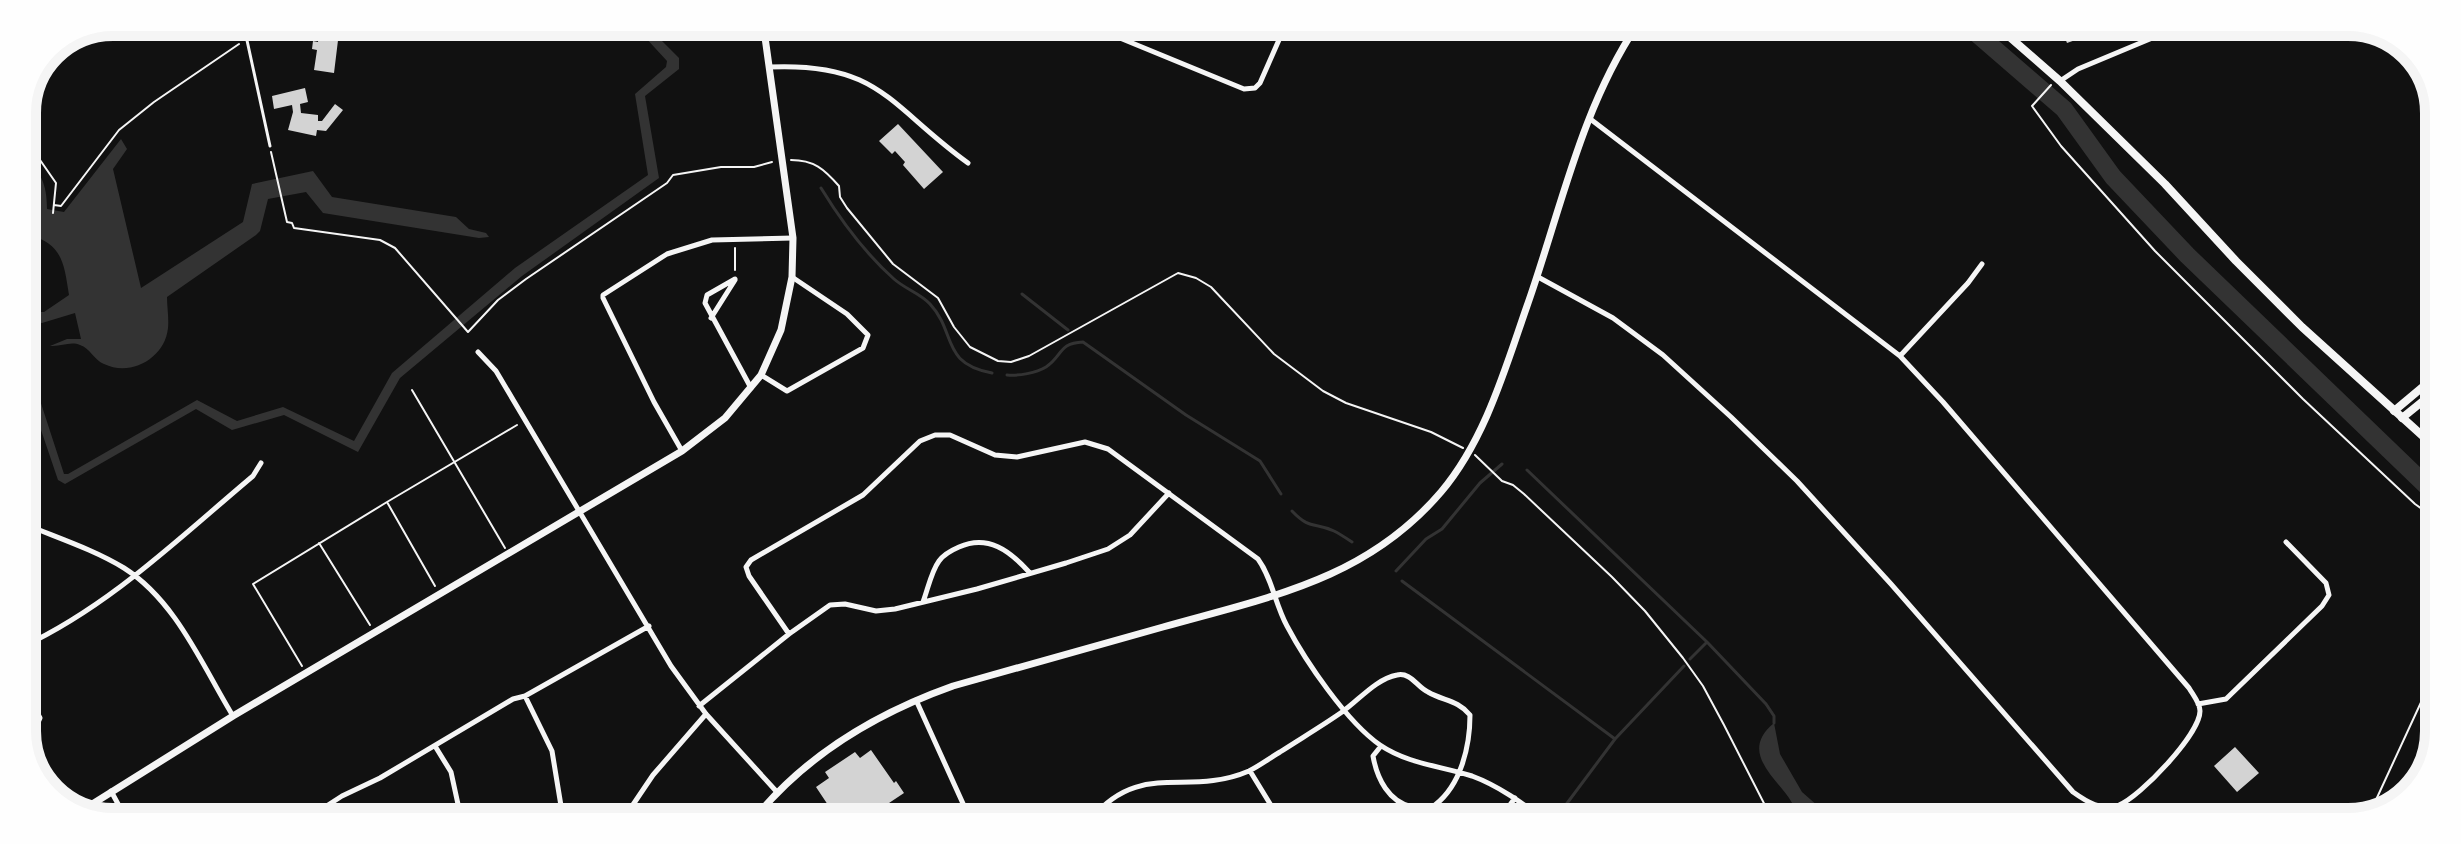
<svg xmlns="http://www.w3.org/2000/svg" width="2461" height="844" viewBox="0 0 2461 844" font-family="Figtree,sans-serif">
	<style>
		.water { fill: #333 }
		.lines { fill: none; stroke-linecap: round; stroke-linejoin: round }
		.stream { stroke: #333; stroke-width: 3 }
		.river { stroke: #333; stroke-width: 18 }
		.building { fill: #d3d3d3 }
		.path { stroke: #f5f5f5; stroke-width: 2 }
		.service { stroke: #f5f5f5; stroke-width: 3 }
		.minor { stroke: #f5f5f5; stroke-width: 5 }
		.tertiary { stroke: #f5f5f5; stroke-width: 7 }
		.secondary { stroke: #f5f5f5; stroke-width: 8 }
		.primary { stroke: #f5f5f5; stroke-width: 8 }
		.rim { fill: none; stroke: #f5f5f5; stroke-width: 10 }
	</style>
	<rect width="100%" height="100%" fill="#111"/>
	<path class="water" d="M 632,23 L 644,23 L 679,58 L 679,69 L 645,96 L 659,178 L 522,276 L 400,378 L 358,452 L 284,415 L 232,430 L 196,409 L 65,484 L 58,480 L 22,374 L 22,345 L 64,474 L 68,474 L 197,400 L 237,421 L 283,407 L 354,441 L 392,373 L 515,268 L 648,175 L 635,94 L 666,67 L 667,61 Z
		M 121,139 L 127,149 L 113,169 L 141,288 L 243,222 L 252,184 L 313,171 L 332,197 L 456,217 L 469,229 L 486,233 L 489,237 L 479,238 L 323,213 L 306,192 L 268,199 L 260,231 L 256,235 L 167,297 C 167,307 169,318 168,328 C 165,358 131,377 104,364 C 94,360 90,348 80,345 C 70,341 61,347 50,346 L 67,339 L 81,339 L 75,313 L 42,323 L 22,321 L 22,312 L 44,312 L 69,295 C 64,264 63,244 29,235 L 25,214 C 49,201 37,178 22,164 L 22,155 C 41,171 47,184 47,209 L 64,212 Z
		M 1774,723 L 1780,754 L 1802,792 L 1835,821 L 1801,821 C 1797,813 1794,805 1789,798 C 1773,775 1740,751 1774,723 Z"/>
	<g class="lines">
		<path class="stream" d="M 821,188 C 840,219 867,255 894,279 C 905,289 920,293 930,304 C 957,333 940,363 992,373
			M 1022,294 L 1068,330
			M 1007,375 C 1019,376 1036,373 1046,367 C 1063,356 1058,343 1083,342 L 1186,415 L 1260,461 L 1281,494
			M 1527,470 L 1707,642 L 1766,704 L 1774,716 L 1774,723
			M 1292,511 C 1310,530 1314,522 1334,531 C 1340,534 1346,538 1352,542
			M 1396,571 L 1426,539 L 1442,529 L 1480,483 L 1502,464
			M 1402,581 L 1615,739
			M 1690,659 L 1707,642
			M 1559,814 L 1615,739 L 1684,666"/>
		<path class="river" d="M 1968,26 L 2064,109 L 2113,177 L 2187,255 L 2436,495"/>
	</g>
	<path class="building" d="M 320,22 L 340,24 L 334,73 L 314,70 L 317,50 L 312,49 L 313,41 L 318,42 Z
		M 2060,26 L 2077,26 L 2081,38 L 2067,43 Z
		M 305,88 L 308,102 L 300,104 L 301,113 L 318,115 L 318,121 L 322,121 L 335,104 L 343,110 L 326,131 L 317,130 L 316,136 L 288,130 L 293,112 L 292,105 L 274,109 L 272,96 Z
		M 898,124 L 943,172 L 924,189 L 903,165 L 905,162 L 895,151 L 892,154 L 879,141 Z
		M 2235,747 L 2259,773 L 2237,792 L 2214,766 Z
		M 871,750 L 894,783 L 896,781 L 904,793 L 883,807 L 881,819 L 830,819 L 823,809 L 828,805 L 816,787 L 829,778 L 825,772 L 855,752 L 860,758 Z"/>
	<g class="lines">
		<path class="path" d="M 2051,85 L 2032,106 L 2061,146 L 2155,251 L 2303,399 L 2415,504 L 2436,519
			M 22,134 L 56,183 L 53,213
			M 271,152 L 287,222 L 292,223 L 294,228 L 380,240 L 395,248 L 468,332 L 498,300 L 526,279 L 667,183 L 673,175 L 721,167 L 754,167 L 772,162
			M 791,160 C 814,160 824,169 839,186 L 840,197 L 847,208 L 893,264 L 938,298 L 954,327 L 970,347 L 998,361 L 1011,362 L 1029,356 L 1178,273 L 1196,278 L 1211,287 L 1274,354 L 1323,391 L 1346,403 L 1431,432 L 1463,448
			M 54,205 L 61,206 L 119,130 L 154,102 L 239,44
			M 735,248 L 735,270
			M 412,390 L 505,548
			M 1475,455 L 1502,481 L 1513,485 L 1524,494 L 1612,577 L 1645,611 L 1683,658 L 1703,686 L 1724,725 L 1773,821
			M 319,543 L 370,625
			M 435,586 L 387,502 L 517,425
			M 302,666 L 253,584 L 387,502
			M 2369,815 L 2435,672"/>
		<path class="service" d="M 243,22 L 270,146"/>
		<path class="minor" d="M 1075,31 L 1098,29 L 1244,89 L 1255,88 L 1260,83 L 1286,24
			M 769,67 C 880,62 889,106 968,163
			M 2060,81 L 2078,69 L 2181,26
			M 1538,277 L 1613,318 L 1663,355 L 1731,417 L 1797,481 L 1891,584 L 2073,792 C 2087,802 2101,811 2119,805 C 2140,797 2200,734 2200,711 C 2200,703 2193,695 2189,688 L 1943,402 L 1900,356 L 1589,118
			M 735,279 L 707,295 L 705,303 L 751,388
			M 711,318 L 735,280
			M 478,352 L 496,371 L 671,666 L 706,714 L 776,791
			M 1900,356 L 1968,283 L 1982,264
			M 761,375 L 787,391 L 863,348 L 868,335 L 847,314 L 792,277
			M 682,451 L 654,402 L 603,298 L 603,295 L 667,254 L 712,240 L 793,238
			M 22,523 C 55,537 93,549 124,568 C 176,601 202,665 233,716
			M 923,602 C 928,589 931,572 939,561 C 944,554 952,550 959,547 C 988,534 1010,551 1029,572
			M 789,634 L 749,576 L 746,567 L 751,560 L 863,495 L 920,441 L 935,435 L 950,435 L 995,455 L 1017,457 L 1085,442 L 1108,449 L 1258,559 C 1272,578 1275,604 1287,626 C 1306,662 1347,722 1380,745 C 1408,764 1441,766 1472,776 C 1499,786 1522,803 1545,820
			M 22,647 C 110,606 179,538 253,476 L 261,463
			M 22,684 L 40,718 L 36,727 L 22,737
			M 525,696 L 552,751 L 563,818
			M 916,700 L 970,819
			M 2198,704 L 2226,699 L 2322,606 L 2329,595 L 2326,583 L 2286,542
			M 699,706 L 789,634 L 830,605 L 845,604 L 876,611 L 895,609 L 977,589 L 1066,563 L 1108,549 L 1130,535 L 1169,493
			M 435,746 L 451,772 L 461,818
			M 1250,771 L 1280,820
			M 111,791 L 125,817
			M 308,818 L 342,796 L 380,778 L 513,699 L 525,696 L 649,626
			M 624,818 L 653,775 L 706,714
			M 1091,819 C 1141,759 1186,798 1249,771 C 1259,766 1270,758 1280,752 C 1300,739 1322,726 1342,712 C 1359,700 1376,679 1397,675 C 1411,672 1417,687 1428,692 C 1443,701 1458,700 1470,715 C 1470,746 1461,785 1435,805 C 1427,811 1421,809 1412,807 C 1389,802 1377,779 1373,756 L 1381,746
			M 1499,820 L 1515,798"/>
		<path class="tertiary" d="M 78,813 L 233,716 L 682,451 L 725,418 L 761,375 L 781,330 L 792,277 L 793,238 L 763,23
			M 754,819 C 805,756 877,713 953,686 C 1023,666 1093,646 1163,627 C 1269,597 1366,580 1441,492 C 1485,440 1505,369 1527,306 C 1561,210 1580,111 1637,25"/>
		<path class="secondary" d="M 1997,26 L 2060,81 L 2165,184 L 2236,261 L 2302,327 L 2436,448"/>
		<path class="primary" d="M 2394,411 L 2437,375
			M 2402,418 L 2428,397 L 2437,381
			M 2425,438 L 2428,398"/>
	</g>
	<path d="M0 0H2461V844H0ZM113 36H2348A77 77 0 0 1 2425 113V731A77 77 0 0 1 2348 808H113A77 77 0 0 1 36 731V113A77 77 0 0 1 113 36Z" fill="#fefefe" fill-rule="evenodd"/>
	<path class="rim" d="M113 36H2348A77 77 0 0 1 2425 113V731A77 77 0 0 1 2348 808H113A77 77 0 0 1 36 731V113A77 77 0 0 1 113 36Z"/>
</svg>
